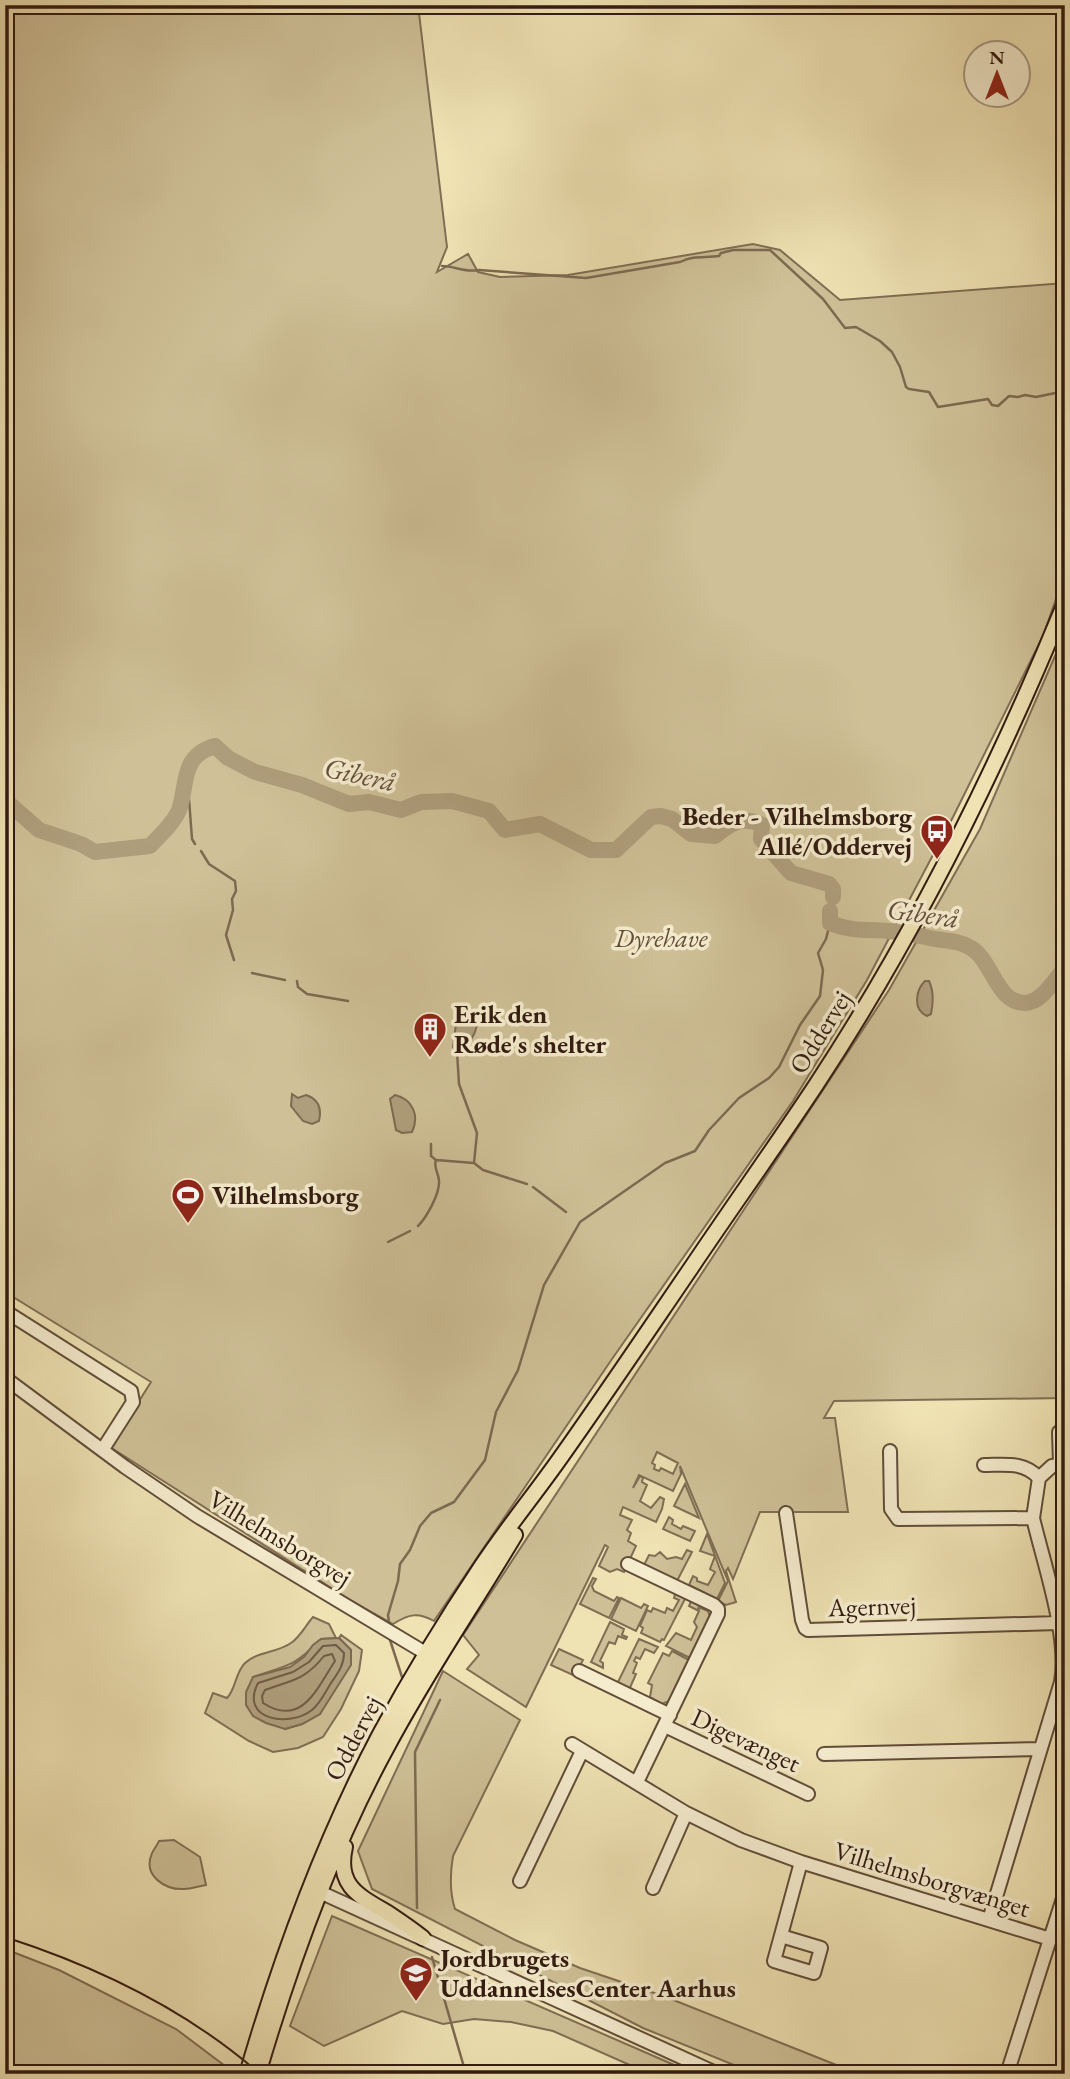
<svg xmlns="http://www.w3.org/2000/svg" width="1070" height="2079" viewBox="0 0 1070 2079" font-family="'EB Garamond',serif">
	<style>
		.green { fill: #cfc097; stroke: #806e54; stroke-width: 2; fill-rule: evenodd }
		.water { fill: #af9e7c; stroke: #7d6a51; stroke-width: 2 }
		.lines { fill: none; stroke-linecap: round; stroke-linejoin: round }
		.shore { stroke: #705c46; stroke-width: 2 }
		.stream { stroke: #7d6a51; stroke-width: 2.5 }
		.river { stroke: #af9e7c; stroke-width: 16 }
		.minor-casing { stroke: #614d3a; stroke-width: 16 }
		.major-casing { stroke: #321b11; stroke-width: 18 }
		.minor { stroke: #f5ecce; stroke-width: 12 }
		.major { stroke: #efe2b3; stroke-width: 14 }
		.tram { stroke: #321b11; stroke-width: 2 }
		.labels { text-anchor: middle; dominant-baseline: central; stroke-width: 7; stroke-linejoin: round; paint-order: stroke }
		.poi-label { font-size: 26px; font-weight: bold; fill: #321b11; stroke: #f5ecce; text-anchor: start }
		.park-label { font-size: 26px; font-style: italic; fill: #614d39; stroke: #f5ecce }
		.street-label { font-size: 26px; fill: #321b11; stroke: #f5ecce }
		.water-label { font-size: 28px; font-style: italic; fill: #644f3c; stroke: #f5ecce }
	</style>
	<rect width="100%" height="100%" fill="#efe2b3"/>
	<filter id="stains"><feTurbulence type="fractalNoise" baseFrequency=".00286" numOctaves="4"/><feColorMatrix values="0 0 0 0 .2 0 0 0 0 .09 0 0 0 0 .02 0 0 0 .5 -.17"/></filter>
	<radialGradient id="worn" r=".72"><stop offset=".6" stop-color="#630" stop-opacity="0"/><stop offset="1" stop-color="#630" stop-opacity=".3"/></radialGradient>
	<path class="green" d="M 5,5 L 418,5 L 447,247 L 437,272 L 468,254 L 478,272 L 500,277 L 568,275 L 753,244 L 780,250 L 840,300 L 1065,283 L 1065,573 L 1043,636 L 953,817 L 867,980 L 793,1101 L 612,1359 L 434,1621 C 418,1612 409,1614 393,1624 L 350,1600 L 110,1447 L 151,1382 L 5,1292 Z
		M 1065,633 L 1065,1398 L 834,1401 L 824,1418 L 835,1418 L 848,1512 L 760,1512 L 733,1579 L 728,1568 L 726,1571 L 736,1602 L 726,1605 L 718,1601 L 728,1581 L 680,1466 L 681,1474 L 673,1491 L 639,1475 L 633,1488 L 640,1476 L 643,1478 L 642,1482 L 647,1485 L 640,1501 L 651,1508 L 660,1497 L 664,1499 L 662,1509 L 656,1522 L 623,1507 L 620,1515 L 632,1520 L 627,1530 L 631,1533 L 628,1541 L 636,1546 L 624,1572 L 617,1569 L 610,1572 L 599,1566 L 608,1547 L 605,1545 L 526,1707 L 467,1669 L 479,1655 L 463,1635 L 889,990 L 980,829 ZM 657,1452 L 678,1463 L 673,1474 L 661,1468 L 659,1471 L 654,1469 L 655,1465 L 652,1463 Z
		M 685,1484 L 699,1518 L 674,1506 Z
		M 669,1517 L 673,1520 L 672,1524 L 681,1529 L 683,1526 L 695,1531 L 690,1541 L 663,1529 Z
		M 707,1534 L 725,1583 L 717,1599 L 689,1585 L 693,1576 L 697,1578 L 697,1581 L 708,1585 L 715,1572 L 710,1569 L 715,1556 L 700,1551 Z
		M 687,1550 L 692,1552 L 677,1581 L 644,1565 L 649,1555 L 655,1556 L 660,1552 L 667,1559 L 676,1557 L 682,1559 Z
		M 593,1578 L 596,1579 L 592,1586 L 594,1591 L 614,1601 L 617,1597 L 619,1598 L 609,1618 L 580,1604 Z
		M 676,1592 L 686,1597 L 664,1640 L 662,1639 L 660,1642 L 641,1633 L 643,1628 L 640,1626 L 647,1610 L 651,1612 L 653,1608 L 665,1613 L 667,1608 L 673,1611 L 679,1600 L 674,1598 Z
		M 621,1598 L 641,1608 L 644,1604 L 648,1606 L 636,1631 L 611,1619 Z
		M 692,1599 L 700,1603 L 698,1609 L 701,1608 L 708,1611 L 710,1617 L 690,1658 L 666,1646 L 676,1633 L 691,1640 L 697,1627 L 694,1622 L 699,1611 L 689,1606 Z
		M 313,1617 L 329,1624 L 336,1638 L 321,1639 C 294,1667 288,1665 253,1677 L 285,1729 L 302,1724 L 320,1714 L 351,1650 L 339,1638 L 341,1635 L 362,1650 L 359,1671 L 341,1709 L 323,1737 L 298,1748 L 273,1752 L 249,1741 L 205,1713 L 213,1693 L 227,1698 C 236,1689 235,1673 245,1663 C 258,1651 277,1653 291,1643 C 300,1637 306,1625 313,1617 Z
		M 610,1622 L 624,1629 L 622,1635 L 627,1637 L 626,1639 L 618,1636 L 615,1644 L 609,1642 L 600,1661 L 603,1663 L 603,1668 L 591,1662 Z
		M 639,1639 L 658,1647 L 654,1653 L 645,1649 L 640,1659 L 636,1657 L 634,1661 L 637,1663 L 633,1673 L 636,1674 L 629,1690 L 617,1684 Z
		M 559,1649 L 583,1660 L 575,1676 L 551,1665 Z
		M 672,1651 L 689,1660 L 669,1701 L 662,1704 L 650,1697 L 652,1685 L 648,1683 L 663,1653 L 669,1656 Z
		M 443,1671 L 520,1720 L 453,1856 C 450,1874 449,1891 455,1909 L 515,1940 L 580,1968 L 666,1997 L 859,2074 L 756,2074 L 643,2028 L 372,1889 L 358,1851 Z
		M 174,1840 L 200,1857 L 206,1885 C 199,1886 191,1889 184,1889 C 165,1890 144,1876 151,1856 C 152,1851 157,1846 159,1841 Z
		M 332,1916 L 695,2074 L 650,2074 L 553,2031 L 511,2022 L 474,2019 L 443,2024 L 402,2011 L 324,2046 L 290,2026 Z
		M 5,1949 L 59,1970 L 176,2029 L 233,2072 L 233,2074 L 5,2074 Z"/>
	<path class="water" d="M 925,981 L 929,981 C 934,991 933,1004 931,1014 L 927,1016 C 913,1010 915,991 925,981 Z
		M 465,1009 L 475,1013 L 478,1017 C 477,1034 471,1042 457,1052 L 453,1047 L 457,1016 Z
		M 292,1094 L 298,1098 L 306,1095 C 318,1099 322,1108 319,1121 L 312,1124 L 303,1121 L 291,1106 Z
		M 395,1095 C 412,1099 420,1115 412,1132 L 402,1133 L 396,1130 L 390,1099 Z
		M 339,1638 L 351,1650 L 351,1665 L 320,1714 L 302,1724 L 285,1729 L 266,1723 L 253,1716 L 246,1705 L 246,1692 L 253,1677 L 290,1667 L 304,1657 L 313,1645 L 321,1639 Z"/>
	<g class="lines">
		<path class="shore" d="M 336,1645 L 344,1653 C 344,1665 338,1673 331,1683 C 326,1691 320,1704 312,1710 C 289,1728 239,1720 258,1683 L 293,1672 L 309,1662 L 323,1646 Z
			M 332,1654 L 335,1661 C 317,1688 302,1728 263,1703 L 262,1696 L 265,1690 C 292,1680 305,1680 324,1656 Z"/>
		<path class="stream" d="M 442,266 C 455,266 466,273 479,270 L 586,278 L 680,262 C 694,255 704,258 719,256 L 721,253 L 733,250 L 770,250 L 823,299 L 845,328 L 856,327 L 880,341 L 892,352 L 900,367 L 906,387 L 909,389 L 929,392 L 938,407 L 988,399 L 992,405 L 998,406 L 1009,396 L 1018,397 L 1025,395 L 1036,397 L 1065,391
			M 182,794 L 189,799 L 192,839 L 195,844
			M 201,851 L 209,864 L 235,881 L 236,891 L 232,899 L 233,910 L 226,935 L 234,960
			M 252,973 L 285,980
			M 297,981 L 298,987 L 307,994 L 348,1001
			M 457,1052 L 459,1084 L 477,1133 L 474,1163
			M 436,1160 L 474,1163 L 483,1170 L 527,1184
			M 533,1187 L 566,1212
			M 418,1226 C 426,1218 440,1194 439,1181 C 439,1173 433,1168 436,1160 L 431,1156 L 431,1144
			M 388,1242 L 410,1231
			M 389,1622 L 388,1615 L 398,1581 L 400,1564 L 410,1550 L 420,1526 L 431,1513 L 454,1502 L 485,1460 L 496,1412 L 518,1370 L 544,1285 L 580,1222 L 665,1163 L 695,1151 L 709,1130 L 739,1098 L 769,1078 L 779,1067 L 800,1025 L 820,996 L 823,970 L 818,953 L 826,939 L 830,923
			M 390,1640 L 402,1677
			M 417,1908 L 415,1752 L 440,1700
			M 432,1957 L 466,2074"/>
		<path class="river" d="M 5,800 L 39,830 L 81,844 L 95,852 L 150,846 C 159,836 174,823 179,810 C 188,784 180,756 215,746 L 228,758 L 255,772 L 302,785 L 349,804 L 369,802 L 401,810 L 421,802 L 452,801 L 489,811 L 505,830 L 540,824 L 591,850 L 616,850 L 651,817 L 661,816 L 672,819 L 691,834 L 715,836 C 730,824 742,815 762,825 L 761,839 L 791,873 L 829,884 L 833,889 L 833,897
			M 830,911 L 830,923 C 854,932 864,929 888,931 C 904,932 920,936 935,939 C 949,941 960,941 971,948 C 993,961 996,1003 1025,1003 C 1043,1002 1053,980 1065,969"/>
		<defs>
			<path id="minor" d="M 5,1311 L 131,1391 L 133,1402 L 103,1449
				M 5,1378 L 125,1467 L 197,1516 L 432,1657
				M 1059,1432 L 1060,1464
				M 890,1451 L 891,1509 L 898,1519 L 1033,1518 C 1044,1565 1069,1636 1061,1682 L 989,1920
				M 984,1465 C 1004,1465 1024,1461 1039,1478
				M 786,1513 L 802,1620 L 805,1628 L 808,1630 L 1058,1623
				M 1033,1518 L 1039,1478 L 1052,1466 L 1065,1464
				M 628,1564 L 714,1605 L 718,1609 L 718,1614 L 637,1782
				M 579,1671 L 670,1715
				M 665,1726 L 808,1794
				M 572,1744 L 686,1813 L 741,1840 L 801,1862 L 1050,1939
				M 824,1754 L 1040,1749
				M 520,1881 L 582,1751
				M 311,1888 L 718,2074
				M 653,1888 L 686,1813
				M 781,1936 L 821,1948 L 814,1973 L 774,1961 L 801,1862
				M 1007,2074 L 1065,1892"/>
			<path id="major" d="M 345,1847 C 336,1886 359,1896 388,1913 C 400,1921 412,1929 423,1938
				M 247,2074 C 281,1957 323,1842 380,1734 C 411,1677 445,1621 481,1567 C 506,1529 535,1494 561,1457 C 605,1395 648,1331 691,1268 C 732,1207 775,1147 816,1085 C 916,933 996,771 1065,603
				M 258,2074 C 290,1965 332,1848 386,1749 C 425,1675 472,1607 515,1535"/>
		</defs>
		<use href="#minor" class="minor-casing"/>
		<use href="#major" class="major-casing"/>
		<use href="#minor" class="minor"/>
		<use href="#major" class="major"/>
		<path class="tram" d="M 5,1937 C 98,1967 186,2009 260,2074"/>
	</g>
	<defs>
		<symbol id="bus-pin" viewBox="-11 -11 22 30"><path d="M0 17L-7.5 6A9.5 9.5 0 1 1 7.5 6Z" fill="#8f2418" stroke="#f5ecce"/><path d="M-5-6H5V4H4V6H2V4H-2V6H-4V4H-5ZM-3.5-4V0h7V-4ZM-3.5 1.2v1.5H-2V1.2ZM2 1.2v1.5H3.5V1.2Z" fill="#fff"/></symbol>
		<symbol id="building-pin" viewBox="-11 -11 22 30"><path d="M0 17L-7.5 6A9.5 9.5 0 1 1 7.5 6Z" fill="#8f2418" stroke="#f5ecce"/><path d="M-4-6H4V6H1V3H-1V6H-4ZM-2.5-4.3h1.7v1.8h-1.7ZM.8-4.3h1.7v1.8H.8ZM-2.5-1h1.7V.8h-1.7ZM.8-1h1.7V.8H.8Z" fill="#fff"/></symbol>
		<symbol id="stadium-pin" viewBox="-11 -11 22 30"><path d="M0 17L-7.5 6A9.5 9.5 0 1 1 7.5 6Z" fill="#8f2418" stroke="#f5ecce"/><path d="M0-5a6.5 5 0 1 0 0 10a6.5 5 0 1 0 0-10ZM-3.5-1.8h7v3.6h-7Z" fill="#fff"/></symbol>
		<symbol id="school-pin" viewBox="-11 -11 22 30"><path d="M0 17L-7.5 6A9.5 9.5 0 1 1 7.5 6Z" fill="#8f2418" stroke="#f5ecce"/><path d="M0-5L7-2L0 1L-7-2ZM-4 1L0 2.5L4 1V4Q0 6-4 4Z" fill="#fff"/></symbol>
	</defs>
	<g fill-rule="evenodd">
		<use href="#bus-pin" x="918" y="812" width="38" height="52"/>
		<use href="#building-pin" x="411" y="1010" width="38" height="52"/>
		<use href="#stadium-pin" x="169" y="1176" width="38" height="52"/>
		<use href="#school-pin" x="397" y="1954" width="38" height="52"/>
	</g>
	<g class="labels">
		<g class="poi-label">
			<text x="912" y="816" text-anchor="end">Beder - Vilhelmsborg<tspan x="912" dy="30">Allé/Oddervej</tspan></text>
			<text x="454" y="1014">Erik den<tspan x="454" dy="30">Røde's shelter</tspan></text>
			<text x="212" y="1195">Vilhelmsborg</text>
			<text x="440" y="1958">Jordbrugets<tspan x="440" dy="30">UddannelsesCenter Aarhus</tspan></text>
		</g>
		<g class="park-label">
			<text x="661" y="938">Dyrehave</text>
		</g>
		<g class="street-label">
			<text transform="translate(820 1032) rotate(-58)">Oddervej</text>
			<text transform="translate(280 1538) rotate(31)">Vilhelmsborgvej</text>
			<text transform="translate(872 1606) rotate(-2)">Agernvej</text>
			<text transform="translate(353 1738) rotate(-62)">Oddervej</text>
			<text transform="translate(746 1740) rotate(25)">Digevænget</text>
			<text transform="translate(932 1879) rotate(17)">Vilhelmsborgvænget</text>
		</g>
		<g class="water-label">
			<text transform="translate(360 774) rotate(12)">Giberå</text>
			<text transform="translate(923 913) rotate(8)">Giberå</text>
		</g>
	</g>
	<rect width="1070" height="2079" fill="none" stroke="#efe2b3" stroke-width="28"/>
	<rect x="7" y="7" width="1056" height="2065" fill="none" stroke="#321b11" stroke-width="3.5"/>
	<rect x="14" y="14" width="1042" height="2051" fill="none" stroke="#321b11" stroke-width="2"/>
	<g transform="translate(997 74)"><circle r="33" fill="#f5ecce" stroke="#a79882" stroke-width="2"/>
	<path d="M0-5L12 26L0 18L-12 26Z" fill="#8f2418"/>
	<text y="-10" font-size="19" font-weight="bold" text-anchor="middle" fill="#321b11">N</text>
	</g>
	<rect width="100%" height="100%" filter="url(#stains)"/>
	<rect width="100%" height="100%" fill="url(#worn)"/>
</svg>
